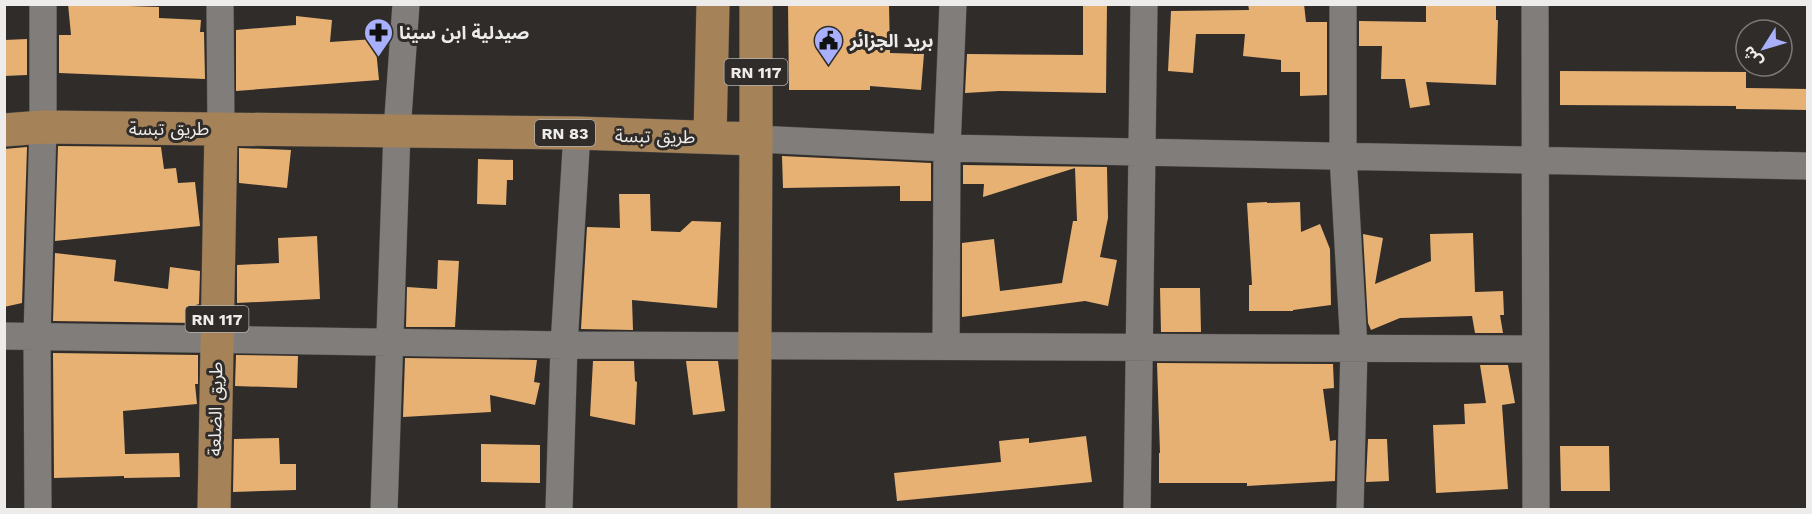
<svg xmlns="http://www.w3.org/2000/svg" width="1812" height="514" viewBox="0 0 1812 514" font-family="'Work Sans','Noto Sans Arabic',sans-serif">
	<style>
		.building { fill: #e7b174 }
		.lines { fill: none; stroke-linecap: round; stroke-linejoin: round }
		.minor-casing { stroke: #4b4946; stroke-width: 28 }
		.primary-casing { stroke: #4b4946; stroke-width: 34 }
		.minor { stroke: #807d7a; stroke-width: 27 }
		.primary { stroke: #a68259; stroke-width: 33 }
		.labels { text-anchor: middle; dominant-baseline: central; stroke-width: 6; stroke-linejoin: round; paint-order: stroke }
		.shield { fill: #2f2c2a; stroke: #b5b2b0; stroke-width: 1.5 }
		.shield-label { font-size: 16px; font-weight: bold; fill: #eeecea }
		.poi-label { font-size: 18px; font-weight: bold; fill: #eeecea; stroke: #2f2c2a; text-anchor: start }
		.street-label { font-size: 18px; fill: #eeecea; stroke: #2f2c2a }
	</style>
	<rect width="100%" height="100%" fill="#2f2c2a"/>
	<path class="building" d="M 68,4 L 159,7 L 159,18 L 201,20 L 200,32 L 204,32 L 205,79 L 59,73 L 59,35 L 71,35 Z
		M 788,4 L 889,4 L 890,53 L 924,54 L 921,90 L 870,86 L 870,90 L 789,90 Z
		M 1083,4 L 1107,4 L 1106,93 L 999,91 L 965,93 L 967,54 L 1083,55 Z
		M 1248,4 L 1304,4 L 1306,22 L 1327,22 L 1327,95 L 1300,96 L 1300,72 L 1281,72 L 1281,60 L 1243,56 L 1245,34 L 1196,34 L 1193,73 L 1168,71 L 1171,11 L 1249,10 Z
		M 1426,4 L 1496,4 L 1496,20 L 1498,20 L 1496,85 L 1426,82 L 1430,105 L 1410,108 L 1405,79 L 1381,79 L 1382,46 L 1359,46 L 1359,21 L 1426,22 Z
		M 296,16 L 332,20 L 330,42 L 375,39 L 379,80 L 236,91 L 236,30 L 296,25 Z
		M 27,39 L 27,75 L 4,76 L 4,40 Z
		M 1560,71 L 1746,72 L 1746,88 L 1808,89 L 1808,110 L 1736,109 L 1736,106 L 1560,105 Z
		M 58,146 L 161,147 L 164,169 L 176,168 L 178,183 L 195,182 L 200,226 L 55,241 Z
		M 27,147 L 22,303 L 4,307 L 4,149 Z
		M 239,148 L 291,150 L 287,188 L 239,183 Z
		M 782,156 L 931,163 L 931,201 L 900,201 L 900,186 L 783,188 Z
		M 478,159 L 513,160 L 513,180 L 507,180 L 506,205 L 477,204 Z
		M 963,165 L 1107,167 L 1108,218 L 1100,257 L 1117,260 L 1108,306 L 1085,301 L 962,317 L 962,243 L 994,239 L 1000,291 L 1062,283 L 1073,221 L 1077,221 L 1075,168 L 983,197 L 984,184 L 963,184 Z
		M 619,194 L 650,194 L 651,231 L 680,232 L 692,221 L 721,222 L 717,308 L 632,300 L 633,330 L 581,329 L 587,227 L 620,228 Z
		M 1267,202 L 1267,203 L 1300,202 L 1301,232 L 1320,224 L 1330,249 L 1331,305 L 1293,310 L 1293,311 L 1249,311 L 1249,285 L 1252,285 L 1247,203 Z
		M 1473,233 L 1475,292 L 1503,291 L 1504,315 L 1500,315 L 1503,333 L 1475,333 L 1472,316 L 1400,318 L 1371,330 L 1368,323 L 1363,234 L 1383,238 L 1375,284 L 1431,261 L 1430,234 Z
		M 317,236 L 320,299 L 237,303 L 237,265 L 279,263 L 278,238 Z
		M 55,253 L 116,260 L 114,281 L 168,289 L 170,267 L 200,271 L 199,304 L 196,305 L 194,323 L 53,321 Z
		M 438,260 L 459,261 L 455,327 L 406,327 L 407,287 L 437,289 Z
		M 1160,288 L 1200,288 L 1201,332 L 1161,332 Z
		M 53,353 L 198,355 L 198,384 L 195,384 L 197,404 L 123,411 L 125,454 L 179,453 L 180,477 L 124,478 L 124,476 L 54,478 Z
		M 236,355 L 298,356 L 297,388 L 235,386 Z
		M 405,358 L 537,360 L 534,382 L 540,383 L 535,405 L 490,395 L 491,412 L 403,417 Z
		M 593,361 L 634,361 L 635,381 L 637,382 L 635,425 L 590,416 Z
		M 686,361 L 718,361 L 725,411 L 693,415 Z
		M 1157,363 L 1333,364 L 1334,388 L 1323,389 L 1330,441 L 1336,440 L 1335,481 L 1247,486 L 1247,483 L 1159,483 L 1159,453 L 1160,453 Z
		M 1480,365 L 1508,365 L 1515,403 L 1502,405 L 1508,489 L 1436,493 L 1433,425 L 1465,424 L 1464,404 L 1486,403 Z
		M 1086,436 L 1092,482 L 897,501 L 894,473 L 1001,462 L 999,441 L 1029,438 L 1029,443 Z
		M 279,438 L 280,464 L 296,464 L 296,490 L 233,492 L 234,439 Z
		M 1368,439 L 1387,439 L 1389,481 L 1366,482 Z
		M 481,444 L 540,445 L 540,483 L 481,482 Z
		M 1560,446 L 1609,446 L 1610,491 L 1561,491 Z"/>
	<g class="lines">
		<defs>
			<path id="minor" d="M 220,4 L 221,129
				M 1343,4 L 1343,156 L 1354,348 L 1350,510
				M 1535,4 L 1536,510
				M 756,139 L 947,148 L 1808,166
				M 4,336 L 564,345 L 1535,349
				M 946,346 L 947,148 L 953,4
				M 38,510 L 37,336 L 43,127 L 43,4
				M 384,510 L 397,131 L 406,4
				M 559,510 L 564,345 L 577,133
				M 1137,510 L 1144,4"/>
			<path id="primary" d="M 4,130 L 43,127 L 577,133 L 756,139 L 754,510
				M 710,137 L 713,4
				M 756,139 L 756,4
				M 214,510 L 221,129"/>
		</defs>
		<use href="#minor" class="minor-casing"/>
		<use href="#primary" class="primary-casing"/>
		<use href="#minor" class="minor"/>
		<use href="#primary" class="primary"/>
	</g>
	<defs>
		<symbol id="pharmacy-pin" viewBox="-11 -11 22 30"><path d="M0 17L-7.5 6A9.5 9.5 0 1 1 7.5 6Z" fill="#a8b0fc" stroke="#2f2c2a"/><path d="M-2-6h4v4h4v4h-4v4h-4v-4h-4v-4h4Z" fill="#111"/></symbol>
		<symbol id="civic-pin" viewBox="-11 -11 22 30"><path d="M0 17L-7.5 6A9.5 9.5 0 1 1 7.5 6Z" fill="#a8b0fc" stroke="#2f2c2a"/><path d="M-.6-6.5H3V-4.5H.6V-3L4-1V1h2V6H-6V1h2V-1L-.6-3ZM-1.2 2.5V6h2.4V2.5Z" fill="#111"/></symbol>
	</defs>
	<g fill-rule="evenodd">
		<use href="#pharmacy-pin" x="362" y="16" width="33" height="45"/>
		<use href="#civic-pin" x="812" y="24" width="33" height="45"/>
	</g>
	<g class="labels">
		<g class="shield">
			<rect x="724.5" y="59" width="63" height="26" rx="4.5"/>
			<rect x="535" y="120" width="60" height="26" rx="4.5"/>
			<rect x="185.5" y="306" width="63" height="26" rx="4.5"/>
		</g>
		<g class="shield-label">
			<text x="756" y="72">RN 117</text>
			<text x="565" y="133">RN 83</text>
			<text x="217" y="319">RN 117</text>
		</g>
		<g class="poi-label">
			<text x="399" y="32">صيدلية ابن سينا</text>
			<text x="850" y="40">بريد الجزائر</text>
		</g>
		<g class="street-label">
			<text x="169" y="128">طريق تبسة</text>
			<text transform="translate(655 136) rotate(1)">طريق تبسة</text>
			<text transform="translate(215 409) rotate(-89)">طريق الضلعة</text>
		</g>
	</g>
	<rect width="1812" height="514" fill="none" stroke="#eeecea" stroke-width="12"/>
	<g transform="translate(1764 48) rotate(233)"><circle r="28" fill="#2f2c2a" stroke="#7b7977" stroke-width="1.5"/>
	<path d="M0-4.5L10 22L0 15L-10 22Z" fill="#a8b0fc"/>
	<text y="-9" font-size="16" font-weight="bold" text-anchor="middle" fill="#eeecea">ش</text>
	</g>
</svg>
